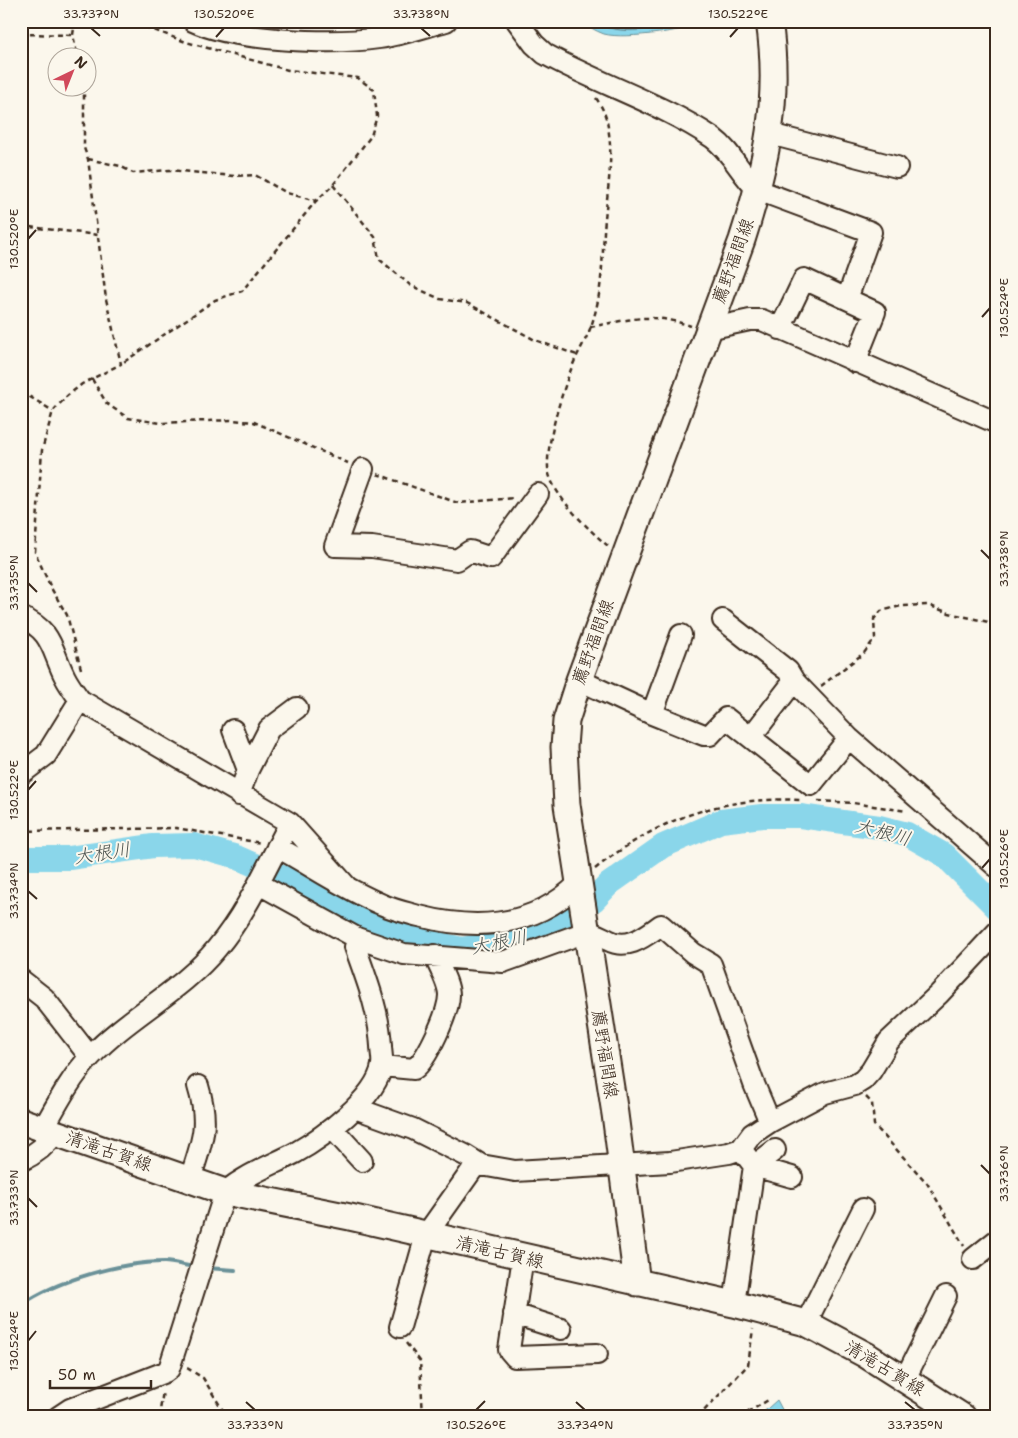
<svg xmlns="http://www.w3.org/2000/svg" width="1018" height="1438" viewBox="0 0 1018 1438" font-family="'Shantell Sans','Klee One',sans-serif">
	<style>
		.water { fill: #8ad6ea; stroke: #6a9198 }
		.lines { fill: none; stroke-linecap: round; stroke-linejoin: round }
		.shore { stroke: #5b6f70; stroke-width: 1 }
		.stream { stroke: #6a9198; stroke-width: 4 }
		.river { stroke: #8ad6ea; stroke-width: 24 }
		.minor-casing { stroke: #3b2a1e; stroke-width: 24 }
		.major-casing { stroke: #3b2a1e; stroke-width: 29 }
		.path { stroke: #3b2a1e; stroke-width: 2.5; stroke-dasharray: 5 4; stroke-linecap: butt }
		.minor { stroke: #fbf7ec; stroke-width: 20 }
		.major { stroke: #fbf7ec; stroke-width: 25 }
		.ticks { fill: none; stroke: #3b2a1e; stroke-width: 2 }
		.labels { text-anchor: middle; dominant-baseline: central; stroke-width: 4; stroke-linejoin: round; paint-order: stroke }
		.street-label { font-size: 18px; fill: #3b2a1e; stroke: #fbf7ec }
		.water-label { font-size: 19px; font-style: italic; fill: #4f5551; stroke: #fbf7ec }
		.neatline { fill: none; stroke: #3b2a1e; stroke-width: 2 }
		.ticks-label { font-size: 12px; text-anchor: middle; fill: #3b2a1e }
	</style>
	<rect width="100%" height="100%" fill="#fbf7ec"/>
	<filter id="ink" filterUnits="userSpaceOnUse"><feTurbulence type="fractalNoise" baseFrequency=".02" numOctaves="2"/><feDisplacementMap in="SourceGraphic" scale="10" xChannelSelector="R" yChannelSelector="G"/><feConvolveMatrix kernelMatrix="1 2 1 2 8 2 1 2 1" color-interpolation-filters="sRGB"/></filter>
	<g filter="url(#ink)">
		<path class="water" d="M 579,21 L 712,21 C 691,30 626,40 604,34 C 595,31 587,25 579,21 Z
			M 777,1400 L 786,1417 L 758,1417 Z"/>
		<g class="lines">
			<path class="shore" d="M 590,21 C 622,38 657,28 690,21
				M 604,21 L 627,25 L 658,21"/>
			<path class="stream" d="M 207,1268 L 235,1270
				M 21,1305 C 57,1280 121,1262 164,1262 C 174,1262 185,1266 195,1267"/>
			<path class="river" d="M 21,858 L 69,858 L 153,846 L 194,845 L 234,856 L 293,882 L 372,926 L 415,939 L 462,949 L 526,940 L 560,923 L 594,900 L 609,884 L 663,846 L 721,821 L 762,816 L 800,816 L 879,827 L 907,834 L 944,855 L 997,908"/>
			<defs>
				<path id="minor" d="M 193,21 C 236,41 332,45 379,38 C 402,35 424,27 446,21
					M 517,21 L 534,44 L 545,54 C 599,84 661,103 713,138 C 732,152 741,175 758,190 L 871,232 L 847,299 L 875,312 L 855,362
					M 770,134 L 897,167
					M 708,329 L 750,320 L 762,320 L 997,423
					M 780,329 L 804,279 L 847,299
					M 363,469 L 335,546 L 372,547 L 457,560 L 470,551 L 491,558 L 538,494
					M 21,617 C 53,631 51,649 65,677 C 69,685 75,693 80,700 L 290,823 L 347,887
					M 723,620 L 788,671 L 794,681
					M 579,680 L 652,714 L 704,735 L 710,735 L 726,718 L 811,785 L 849,738
					M 652,714 L 681,635
					M 233,730 L 248,770
					M 751,737 L 794,681 L 849,738 L 997,867
					M 21,774 L 46,755 L 80,700
					M 239,795 L 248,770 L 269,729 L 297,708
					M 277,847 C 312,866 346,890 383,905 C 394,910 408,913 419,916 C 477,931 534,927 578,884
					M 259,884 L 357,938 L 404,954 L 503,962 L 586,932 C 596,933 599,936 608,940 C 628,951 645,936 661,925 L 693,953 L 711,964 L 754,1084 L 770,1122
					M 21,980 L 44,998 L 90,1057
					M 382,1066 L 414,1069 C 427,1060 449,1012 449,995 C 449,983 439,967 434,955
					M 355,1108 L 413,1129 L 465,1155 L 481,1165 L 515,1171 L 670,1162 L 729,1153 L 741,1149 L 752,1134 L 770,1122 L 825,1093 L 855,1085 L 863,1080 L 871,1071 L 889,1041 L 939,994 L 997,932
					M 332,1128 L 362,1161
					M 43,1129 C 57,1104 71,1077 91,1056 C 129,1016 182,991 217,948 C 248,911 267,865 290,823
					M 21,1161 C 36,1154 46,1146 55,1133
					M 754,1166 L 792,1177
					M 754,1166 L 775,1150
					M 190,1179 C 202,1142 210,1125 198,1086
					M 523,1257 L 509,1350 L 515,1357 L 597,1354
					M 973,1259 L 997,1240
					M 734,1304 L 754,1166 L 741,1149
					M 514,1314 L 561,1329
					M 806,1323 L 863,1209
					M 400,1327 L 426,1235 L 477,1163
					M 905,1379 L 946,1296
					M 58,1417 L 70,1409 L 165,1372 L 169,1369 L 225,1192 C 247,1174 270,1166 295,1153 C 322,1138 377,1098 382,1065 C 383,1059 381,1052 381,1046 C 379,1011 367,980 355,947 L 357,938"/>
				<path id="major" d="M 21,1121 L 225,1192 L 350,1217 L 734,1304 L 806,1323 L 866,1355 L 963,1417
					M 637,1283 L 615,1114 L 567,805 L 564,747 L 566,721 L 579,680 L 742,240 C 766,165 781,100 769,21"/>
			</defs>
			<use href="#minor" class="minor-casing"/>
			<use href="#major" class="major-casing"/>
			<path class="path" d="M 75,21 L 73,35 L 78,58
				M 120,21 L 138,24 L 186,42 L 288,70 L 358,78 L 374,90 L 377,116 L 371,136 L 333,185 L 316,201 L 242,291 L 215,300 L 121,364
				M 21,34 L 73,35
				M 596,98 C 601,105 605,113 607,122 C 615,158 606,196 604,232 C 602,264 602,298 590,329 C 585,342 577,354 572,367 C 563,389 543,451 549,474 C 555,497 589,530 608,546
				M 88,159 L 120,166 L 133,173 L 170,170 L 234,176 L 255,175 L 287,193 L 316,201
				M 333,185 L 375,237 L 379,259 L 410,285 L 440,299 L 467,303 L 535,340 L 577,355
				M 21,226 L 98,235
				M 590,327 C 633,319 649,312 691,326
				M 92,379 L 107,404 L 128,418 L 161,423 L 231,420 L 254,422 L 348,463
				M 21,395 L 27,395 L 53,411
				M 377,474 L 458,503 L 514,498
				M 81,669 L 67,615 L 51,588 L 35,552 L 42,450 L 53,411 L 67,396 L 82,384 L 121,364 L 106,299 L 88,159 L 84,148 L 84,88
				M 821,686 L 864,653 L 875,638 L 874,619 L 881,611 L 901,606 L 928,605 L 949,613 L 997,624
				M 818,801 L 853,803 L 907,811
				M 21,831 L 176,828 L 261,843
				M 595,869 C 659,818 721,796 802,800
				M 866,1097 L 872,1103 L 874,1125 L 927,1183 L 964,1246
				M 406,1343 L 420,1361 L 423,1417
				M 187,1368 L 203,1378 L 227,1417
				M 159,1417 L 163,1391
				M 698,1417 L 748,1365 L 753,1329
				M 740,1417 L 770,1399"/>
			<use href="#minor" class="minor"/>
			<use href="#major" class="major"/>
		</g>
	</g>
	<path class="ticks" d="M 91,28 L 100,36M 421,28 L 430,36M 216,37 L 224,28M 730,37 L 738,28M 28,239 L 36,230M 982,317 L 990,308M 981,550 L 990,559M 28,583 L 37,592M 28,790 L 36,781M 982,868 L 990,859M 28,891 L 37,899M 981,1165 L 990,1174M 28,1198 L 37,1207M 28,1341 L 36,1331M 246,1402 L 255,1410M 576,1402 L 585,1410M 905,1402 L 915,1410M 476,1410 L 485,1401"/>
	<g class="labels">
		<g class="street-label">
			<text transform="translate(733 261) rotate(-70)">薦野福間線</text>
			<text transform="translate(593 642) rotate(-70)">薦野福間線</text>
			<text transform="translate(605 1054) rotate(81)">薦野福間線</text>
			<text transform="translate(109 1151) rotate(19)">清滝古賀線</text>
			<text transform="translate(500 1252) rotate(13)">清滝古賀線</text>
			<text transform="translate(885 1368) rotate(31)">清滝古賀線</text>
		</g>
		<g class="water-label">
			<text transform="translate(883 832) rotate(15)">大根川</text>
			<text transform="translate(102 853) rotate(-8)">大根川</text>
			<text transform="translate(499 942) rotate(-11)">大根川</text>
		</g>
	</g>
	<rect width="1018" height="1438" fill="none" stroke="#fbf7ec" stroke-width="55"/>
	<g transform="translate(72 72) rotate(43)"><circle r="24" fill="#fbf7ec" stroke="#aea59a"/>
	<path d="M0-4L9 19L0 12L-9 19Z" fill="#d1495b"/>
	<text y="-8" font-size="14" font-weight="bold" text-anchor="middle" fill="#3b2a1e">N</text>
	</g>
	<path d="M50 1380v8h101v-8" fill="none" stroke="#3b2a1e" stroke-width="2.5"/>
	<text x="58" y="1380" font-size="15" fill="#3b2a1e" stroke="#fbf7ec" stroke-width="4" paint-order="stroke">50 m</text>
	<rect x="28" y="28" width="962" height="1382" class="neatline"/>
	<g class="ticks-label">
		<text x="91" y="18">33.737°N</text>
		<text x="224" y="18">130.520°E</text>
		<text x="421" y="18">33.738°N</text>
		<text x="738" y="18">130.522°E</text>
		<text transform="translate(14 239) rotate(-90)" y="4">130.520°E</text>
		<text transform="translate(1004 308) rotate(-90)" y="4">130.524°E</text>
		<text transform="translate(1004 559) rotate(-90)" y="4">33.738°N</text>
		<text transform="translate(14 583) rotate(-90)" y="4">33.735°N</text>
		<text transform="translate(14 790) rotate(-90)" y="4">130.522°E</text>
		<text transform="translate(1004 859) rotate(-90)" y="4">130.526°E</text>
		<text transform="translate(14 891) rotate(-90)" y="4">33.734°N</text>
		<text transform="translate(1004 1174) rotate(-90)" y="4">33.736°N</text>
		<text transform="translate(14 1198) rotate(-90)" y="4">33.733°N</text>
		<text transform="translate(14 1341) rotate(-90)" y="4">130.524°E</text>
		<text x="255" y="1429">33.733°N</text>
		<text x="476" y="1429">130.526°E</text>
		<text x="585" y="1429">33.734°N</text>
		<text x="915" y="1429">33.735°N</text>
	</g>
</svg>
